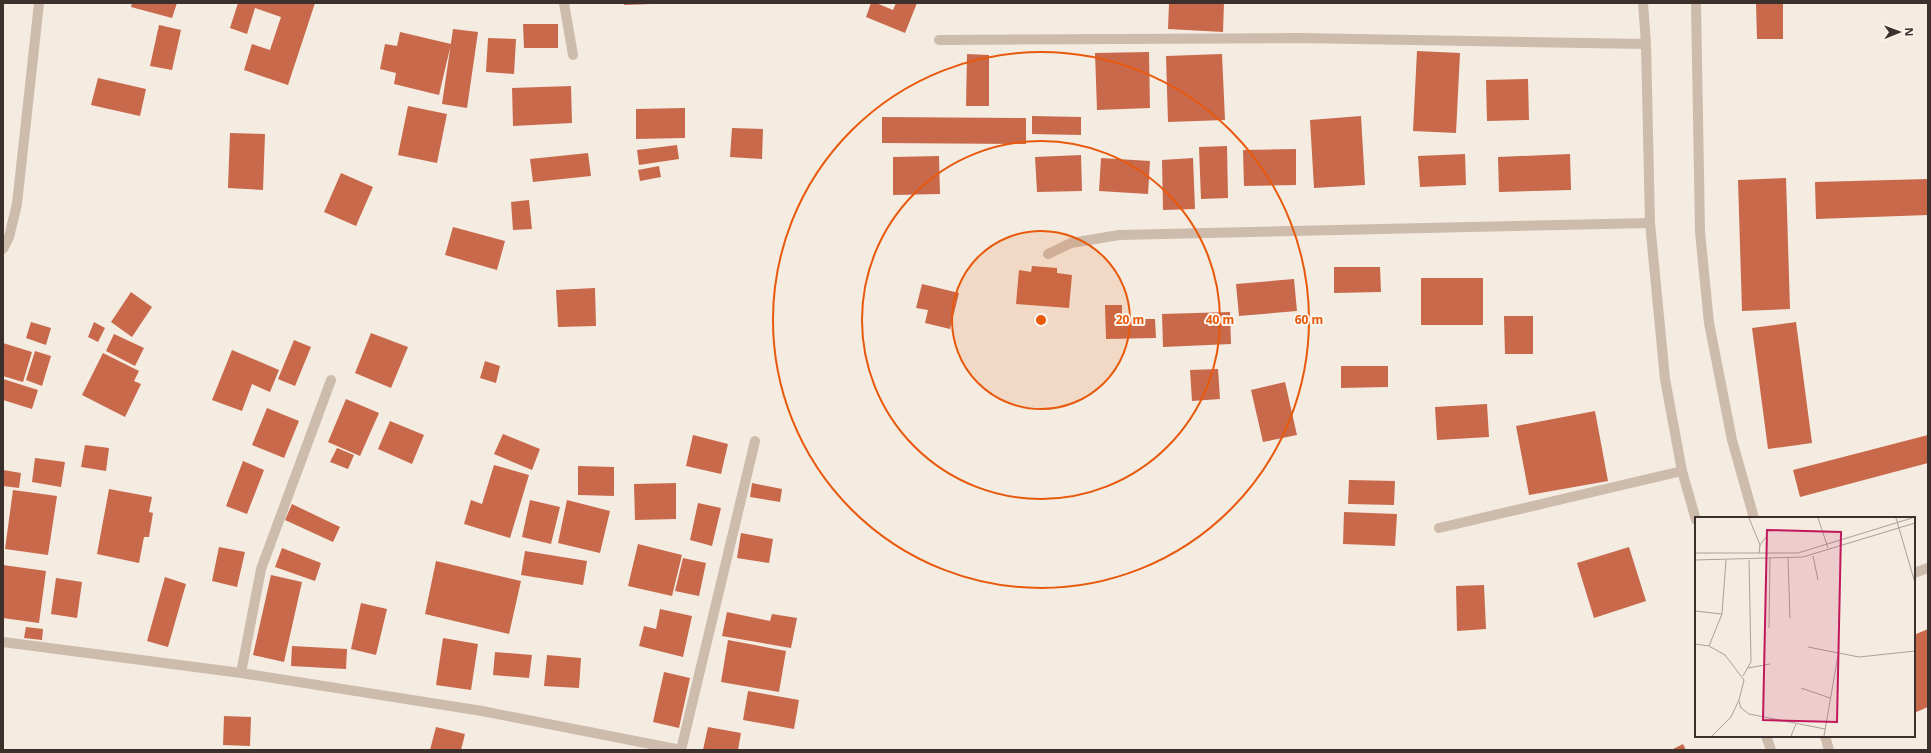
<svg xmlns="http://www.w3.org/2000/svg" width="1931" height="753" viewBox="0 0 1931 753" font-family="'Noto Sans',sans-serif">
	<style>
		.building { fill: #c8694b }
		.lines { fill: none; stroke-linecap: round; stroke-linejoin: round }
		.minor { stroke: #cdbbac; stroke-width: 10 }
		.tertiary { stroke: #cdbbac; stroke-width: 10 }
		.ring { fill: none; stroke: #e8590c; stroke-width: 2 }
		.inset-road { fill: none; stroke: #aaa098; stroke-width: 1 }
		.view { fill: #c2185b; fill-opacity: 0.15; stroke: #c2185b; stroke-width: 2 }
		.inset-edge { fill: none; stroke: #3b302b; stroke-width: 2 }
		.centre { fill: #e8590c; stroke: #fbf5ee; stroke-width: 2 }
		.ring-label { font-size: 12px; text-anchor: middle; font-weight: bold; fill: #e8590c; stroke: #fbf5ee; stroke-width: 4; stroke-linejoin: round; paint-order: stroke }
	</style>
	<rect width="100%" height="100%" fill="#f4ebe1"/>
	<path class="building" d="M 132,3 L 177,3 L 172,18 L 131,7 Z
		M 238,3 L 315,3 L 288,85 L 244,70 L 252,44 L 270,50 L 281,17 L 255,8 L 247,34 L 230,28 Z
		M 624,3 L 650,3 L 650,4 L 624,5 Z
		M 871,3 L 876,3 L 893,10 L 896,3 L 917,3 L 905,33 L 866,17 Z
		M 1169,3 L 1224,3 L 1223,32 L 1168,29 Z
		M 1756,3 L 1783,3 L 1783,39 L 1757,39 Z
		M 523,24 L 558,24 L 558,48 L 524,48 Z
		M 159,25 L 181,30 L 172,70 L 150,66 Z
		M 453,29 L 478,32 L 467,108 L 442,104 Z
		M 400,32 L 451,44 L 439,95 L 394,84 L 396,73 L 380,69 L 385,44 L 397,46 Z
		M 488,38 L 516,39 L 514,74 L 486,72 Z
		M 1417,51 L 1460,53 L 1456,133 L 1413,131 Z
		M 1149,52 L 1150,108 L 1097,110 L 1095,53 Z
		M 967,54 L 989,55 L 989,106 L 966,106 Z
		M 1222,54 L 1225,120 L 1168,122 L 1166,56 Z
		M 98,78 L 146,89 L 140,116 L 91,105 Z
		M 1528,79 L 1529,120 L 1487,121 L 1486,80 Z
		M 571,86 L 572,123 L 513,126 L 512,88 Z
		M 408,106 L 447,114 L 437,163 L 398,155 Z
		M 685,108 L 685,138 L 636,139 L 636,109 Z
		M 1032,116 L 1081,117 L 1081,135 L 1032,134 Z
		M 1361,116 L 1365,185 L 1314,188 L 1310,120 Z
		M 882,117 L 1026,118 L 1026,144 L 882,143 Z
		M 732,128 L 763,129 L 762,159 L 730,157 Z
		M 230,133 L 265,134 L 263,190 L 228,188 Z
		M 677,145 L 679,159 L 639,165 L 637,150 Z
		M 1227,146 L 1228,198 L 1201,199 L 1199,147 Z
		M 1296,149 L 1296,185 L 1244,186 L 1243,150 Z
		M 588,153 L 591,176 L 533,182 L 530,159 Z
		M 1465,154 L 1466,185 L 1420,187 L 1418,156 Z
		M 1570,154 L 1571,190 L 1499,192 L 1498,157 Z
		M 1081,155 L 1082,191 L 1037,192 L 1035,157 Z
		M 939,156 L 940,194 L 893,195 L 893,157 Z
		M 1101,158 L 1150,161 L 1148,194 L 1099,191 Z
		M 1193,158 L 1195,209 L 1163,210 L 1162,160 Z
		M 659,166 L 661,177 L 640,181 L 638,170 Z
		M 341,173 L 373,187 L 356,226 L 324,212 Z
		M 1786,178 L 1790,309 L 1742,311 L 1738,180 Z
		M 1928,179 L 1928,215 L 1816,219 L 1815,182 Z
		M 529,200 L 532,229 L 513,230 L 511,202 Z
		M 453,227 L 505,241 L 497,270 L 445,255 Z
		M 1032,266 L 1057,268 L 1057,273 L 1072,275 L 1069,308 L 1016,304 L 1019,270 L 1031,272 Z
		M 1334,267 L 1380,267 L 1381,292 L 1334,293 Z
		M 1421,278 L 1483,278 L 1483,325 L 1421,325 Z
		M 1294,279 L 1297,311 L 1239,316 L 1236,284 Z
		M 922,284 L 959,293 L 950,329 L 925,323 L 928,310 L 916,308 Z
		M 595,288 L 596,326 L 558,327 L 556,290 Z
		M 131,292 L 152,307 L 132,337 L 111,322 Z
		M 1105,305 L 1122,305 L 1122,319 L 1155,319 L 1156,338 L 1106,339 Z
		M 1230,312 L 1231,344 L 1163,347 L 1162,314 Z
		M 1504,316 L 1533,316 L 1533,354 L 1505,354 Z
		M 31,322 L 51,328 L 46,345 L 26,338 Z
		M 94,322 L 105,328 L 98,342 L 88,337 Z
		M 1796,322 L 1812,443 L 1768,449 L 1752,328 Z
		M 371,333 L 408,347 L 391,388 L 355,373 Z
		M 114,334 L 144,348 L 135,366 L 106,351 Z
		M 294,340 L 311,347 L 295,386 L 278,379 Z
		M 3,343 L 32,352 L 23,382 L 3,376 Z
		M 232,350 L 279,370 L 270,392 L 252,384 L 242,411 L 212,400 Z
		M 35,351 L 51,356 L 42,386 L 26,380 Z
		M 103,353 L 139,371 L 134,381 L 141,384 L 125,417 L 82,395 Z
		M 485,361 L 500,366 L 496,383 L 480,378 Z
		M 1341,366 L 1388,366 L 1388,387 L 1341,388 Z
		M 1218,369 L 1220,399 L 1192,401 L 1190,370 Z
		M 3,379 L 38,390 L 32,409 L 3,400 Z
		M 1285,382 L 1297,435 L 1263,442 L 1251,390 Z
		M 346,399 L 379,413 L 360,456 L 328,442 Z
		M 1487,404 L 1489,437 L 1437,440 L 1435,407 Z
		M 267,408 L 299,421 L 284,458 L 252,445 Z
		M 1595,411 L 1608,481 L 1529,495 L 1516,426 Z
		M 390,421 L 424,435 L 412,464 L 378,449 Z
		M 503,434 L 540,449 L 532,470 L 494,454 Z
		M 693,435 L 728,444 L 721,474 L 686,466 Z
		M 1928,435 L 1928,463 L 1800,497 L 1793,470 Z
		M 85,445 L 109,448 L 106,471 L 81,467 Z
		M 337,448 L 354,455 L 348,469 L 330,462 Z
		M 35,458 L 65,462 L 61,487 L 32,482 Z
		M 243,461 L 264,470 L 247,514 L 226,506 Z
		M 494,465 L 529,475 L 510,538 L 464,524 L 471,500 L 482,504 Z
		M 578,466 L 614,467 L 614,496 L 578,495 Z
		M 3,470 L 21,473 L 19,488 L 3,486 Z
		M 1349,480 L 1395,481 L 1394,505 L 1348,504 Z
		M 676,483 L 676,519 L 635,520 L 634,484 Z
		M 752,483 L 782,489 L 780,502 L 750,497 Z
		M 109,489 L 152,497 L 149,512 L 153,513 L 149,537 L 144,537 L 139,563 L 97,554 Z
		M 13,490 L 57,496 L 48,555 L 5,549 Z
		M 530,500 L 560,507 L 551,544 L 522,537 Z
		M 567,500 L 610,511 L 600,553 L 558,543 Z
		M 698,503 L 721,508 L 712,546 L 690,540 Z
		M 292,504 L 340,527 L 333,542 L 285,520 Z
		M 1344,512 L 1397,514 L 1395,546 L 1343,544 Z
		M 741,533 L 773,539 L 769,563 L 737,558 Z
		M 638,544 L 682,555 L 672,596 L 628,586 Z
		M 219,547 L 245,552 L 237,587 L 212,581 Z
		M 1629,547 L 1646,601 L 1594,618 L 1577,563 Z
		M 282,548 L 321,563 L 315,581 L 275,567 Z
		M 525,551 L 587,561 L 583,585 L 521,575 Z
		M 683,558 L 706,563 L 699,596 L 675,591 Z
		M 436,561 L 521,581 L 509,634 L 425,614 Z
		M 3,565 L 46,571 L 39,623 L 3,618 Z
		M 271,575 L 302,582 L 284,662 L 253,655 Z
		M 165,577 L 186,584 L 168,647 L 147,641 Z
		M 56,578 L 82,582 L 77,618 L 51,614 Z
		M 1484,585 L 1486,629 L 1457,631 L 1456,586 Z
		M 361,603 L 387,609 L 376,655 L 351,649 Z
		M 660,609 L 692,616 L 683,657 L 639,646 L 644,626 L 656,629 Z
		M 727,612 L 770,621 L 772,614 L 797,618 L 791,648 L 722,636 Z
		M 26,627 L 43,629 L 42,640 L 24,638 Z
		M 1928,629 L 1928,707 L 1914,713 L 1914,635 Z
		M 443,638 L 478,644 L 471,690 L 436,685 Z
		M 728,640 L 786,651 L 779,692 L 721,682 Z
		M 292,646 L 347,649 L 346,669 L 291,666 Z
		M 495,652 L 532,655 L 529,678 L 493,675 Z
		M 547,655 L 581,658 L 579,688 L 544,686 Z
		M 664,672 L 690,678 L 679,728 L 653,722 Z
		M 748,691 L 799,700 L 794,729 L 743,720 Z
		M 224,716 L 251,717 L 250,746 L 223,745 Z
		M 436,727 L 465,734 L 461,750 L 430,750 Z
		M 708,727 L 741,733 L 738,750 L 703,750 Z
		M 1683,744 L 1686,750 L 1671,750 Z"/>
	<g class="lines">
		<path class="minor" d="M 564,3 L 573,55
			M 939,40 L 1299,38 L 1646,44
			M 3,249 L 9,237 L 17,204 L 39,3
			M 1048,254 L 1071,243 L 1119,235 L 1650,223
			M 1439,528 L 1682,471
			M 1914,573 L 1928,568
			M 3,642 L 241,673 L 482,711 L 681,750
			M 241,673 L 261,569 L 331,380
			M 681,750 L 755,441"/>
		<path class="tertiary" d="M 1643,3 L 1646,44 L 1650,223 L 1665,379 L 1682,471 L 1696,520
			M 1696,3 L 1700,232 L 1709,323 L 1732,440 L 1754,518
			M 1766,736 L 1771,750
			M 1825,736 L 1829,750"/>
	</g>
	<circle cx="1041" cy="320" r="89" fill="#e8590c" fill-opacity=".12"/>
	<g class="ring">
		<circle cx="1041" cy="320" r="89"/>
		<circle cx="1041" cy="320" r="179"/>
		<circle cx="1041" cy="320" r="268"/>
	</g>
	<g transform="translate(1695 517)">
		<rect width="220" height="220" fill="#f4ebe1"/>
		<path class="inset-road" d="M 54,1 L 65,28M 123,1 L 133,31M 201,1 L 220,66M 0,36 L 103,36 L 217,1M 64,36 L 65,28 L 71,20M 118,39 L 123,63M 93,41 L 95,101M 0,43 L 108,40 L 220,6M 0,94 L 27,97M 74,111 L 75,41M 0,127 L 14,129 L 30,138 L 49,163 L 44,183 L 36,200 L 17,219M 14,129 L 27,97 L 31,43M 113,130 L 164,140 L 220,134M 53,151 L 75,147M 48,159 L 56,145 L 54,43M 106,171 L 135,181M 44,184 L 46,191 L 54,197 L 130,212M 96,219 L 101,207M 129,219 L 143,138"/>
		<path class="view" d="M 72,13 L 146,15 L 142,205 L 68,203 Z"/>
		<rect width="220" height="220" class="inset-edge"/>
	</g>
	<circle cx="1041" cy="320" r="6" class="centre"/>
	<g class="ring-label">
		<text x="1130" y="324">20 m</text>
		<text x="1220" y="324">40 m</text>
		<text x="1309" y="324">60 m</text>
	</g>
	<rect width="1931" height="753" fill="none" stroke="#3b302b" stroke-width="8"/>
	<g transform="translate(1899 32) rotate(89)" stroke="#fbf5ee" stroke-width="3" paint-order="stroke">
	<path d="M0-3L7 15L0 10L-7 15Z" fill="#3b302b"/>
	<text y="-6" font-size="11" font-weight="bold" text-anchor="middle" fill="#3b302b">N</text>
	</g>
</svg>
